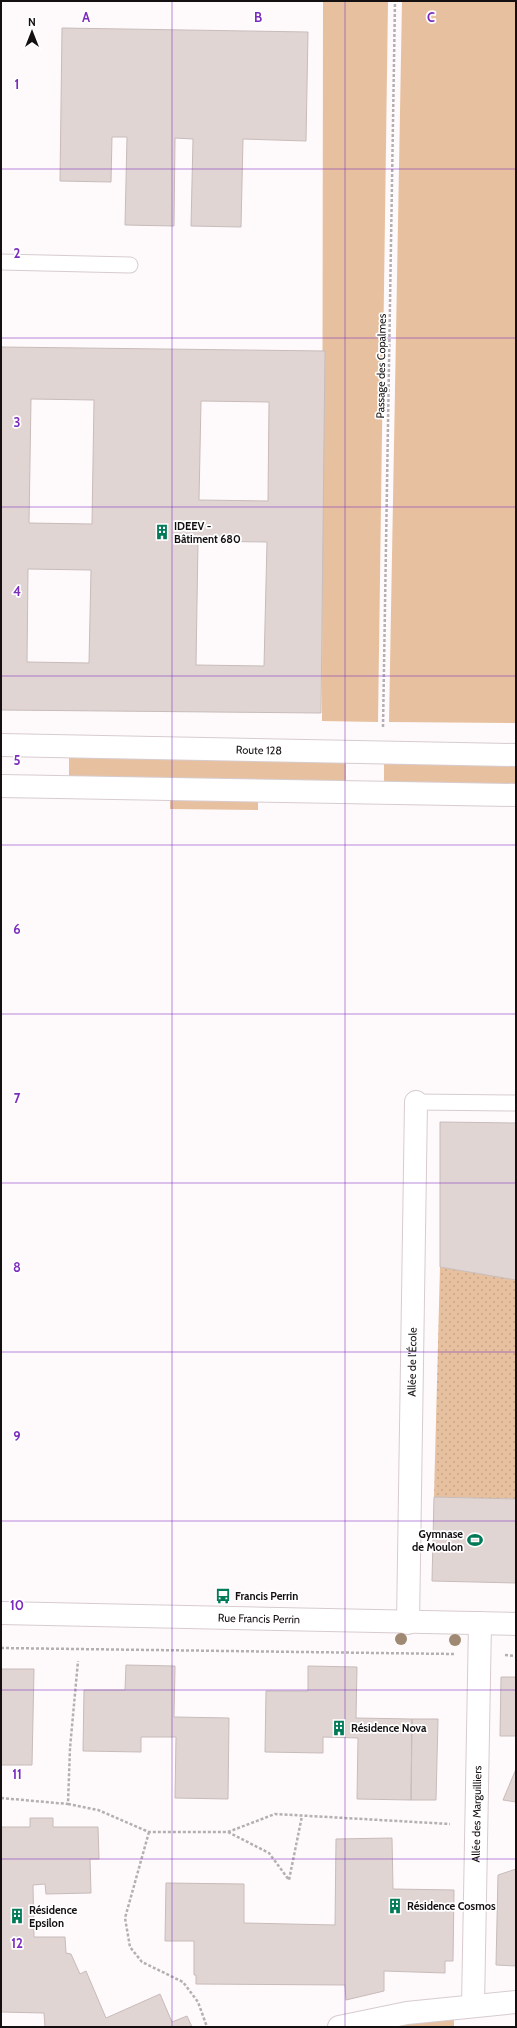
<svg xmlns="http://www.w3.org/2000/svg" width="517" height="2028" viewBox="0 0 517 2028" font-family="Cabin,sans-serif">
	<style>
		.grass { fill: #e7c19f }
		.garden { fill: url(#garden-dots) }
		.building { fill: #e1d5d3; stroke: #c8bcba; fill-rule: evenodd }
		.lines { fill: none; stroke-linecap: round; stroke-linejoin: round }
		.service-casing { stroke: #d7cccf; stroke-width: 17 }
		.pedestrian-casing { stroke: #d7cccf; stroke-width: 24 }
		.minor-casing { stroke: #d7cccf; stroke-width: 24 }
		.tertiary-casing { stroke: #d7cccf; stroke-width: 24 }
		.secondary-casing { stroke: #d7cccf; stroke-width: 24 }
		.path { stroke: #b4b0b1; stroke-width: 2.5; stroke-dasharray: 3 2; stroke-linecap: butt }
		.service { stroke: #fff; stroke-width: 15 }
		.pedestrian { stroke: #fff; stroke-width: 22 }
		.minor { stroke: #fff; stroke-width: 22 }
		.tertiary { stroke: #fff; stroke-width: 22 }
		.secondary { stroke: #fff; stroke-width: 22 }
		.tree { fill: #9f8972 }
		.grid { fill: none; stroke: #7b2cbf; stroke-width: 1; stroke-opacity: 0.55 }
		.labels { text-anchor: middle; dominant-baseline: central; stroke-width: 3.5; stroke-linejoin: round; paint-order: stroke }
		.street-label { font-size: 11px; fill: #141011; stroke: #fff }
		.poi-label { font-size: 11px; font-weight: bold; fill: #141011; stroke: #fff; text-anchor: start }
		.grid-label { font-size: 13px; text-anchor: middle; font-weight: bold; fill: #7b2cbf; stroke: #fff; stroke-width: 3.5; stroke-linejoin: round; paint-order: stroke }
	</style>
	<defs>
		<pattern id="garden-dots" width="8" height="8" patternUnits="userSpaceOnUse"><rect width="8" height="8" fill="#e7c19f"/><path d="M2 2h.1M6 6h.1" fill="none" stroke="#c5a588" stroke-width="1.8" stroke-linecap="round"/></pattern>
	</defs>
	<rect width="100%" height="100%" fill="#fef9fb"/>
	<path class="grass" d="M 323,1 L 388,1 L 378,722 L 322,721 Z
		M 402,1 L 516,1 L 516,723 L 389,722 Z
		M 69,755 L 346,760 L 346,782 L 69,779 Z
		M 384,760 L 516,763 L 516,785 L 384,783 Z
		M 170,798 L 258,799 L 258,810 L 170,809 Z
		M 454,2016 L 454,2027 L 383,2027 Z"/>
	<path class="garden" d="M 440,1267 L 516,1280 L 516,1499 L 434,1497 Z"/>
	<path class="building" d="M 62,28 L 308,32 L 306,141 L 243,139 L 241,227 L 191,226 L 193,139 L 175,138 L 174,226 L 125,225 L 127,137 L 112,137 L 111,182 L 60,181 Z
		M 1,347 L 325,351 L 321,713 L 1,710 ZM 31,399 L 94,400 L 92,524 L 29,523 ZM 201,401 L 269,402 L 268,501 L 199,500 ZM 198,541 L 267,542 L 264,666 L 196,665 ZM 28,569 L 91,570 L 89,663 L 27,662 Z
		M 440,1122 L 516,1123 L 516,1280 L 440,1267 Z
		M 434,1497 L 516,1499 L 516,1583 L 432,1581 Z
		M 126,1665 L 175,1666 L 174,1717 L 229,1718 L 228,1799 L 175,1798 L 176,1737 L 141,1737 L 141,1752 L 83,1751 L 84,1690 L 125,1690 Z
		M 308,1666 L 357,1667 L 356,1718 L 412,1719 L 411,1800 L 357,1799 L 358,1738 L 323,1737 L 323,1753 L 265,1752 L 266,1691 L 308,1691 Z
		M 1,1669 L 34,1669 L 32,1765 L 1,1765 Z
		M 501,1677 L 516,1677 L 516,1736 L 500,1736 Z
		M 412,1719 L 438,1719 L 436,1800 L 411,1800 Z
		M 516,1769 L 516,1802 L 503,1800 Z
		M 30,1818 L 53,1818 L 53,1827 L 98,1827 L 99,1859 L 90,1859 L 91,1893 L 46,1894 L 45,1884 L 33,1885 L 34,1937 L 65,1937 L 66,1953 L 71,1954 L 80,1974 L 86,1971 L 106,2018 L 160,1994 L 172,2022 L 187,2016 L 192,2027 L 45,2027 L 44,2013 L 1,2012 L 1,1827 L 30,1827 Z
		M 392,1838 L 393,1889 L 454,1890 L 453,1961 L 445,1961 L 445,1973 L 384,1971 L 384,1991 L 346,2000 L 345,1985 L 196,1984 L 196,1975 L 194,1975 L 194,1941 L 165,1941 L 166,1883 L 244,1884 L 244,1923 L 335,1925 L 336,1839 Z
		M 516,1869 L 516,1966 L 496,1965 L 498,1875 Z"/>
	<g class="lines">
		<defs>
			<path id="service" d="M 1,262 L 130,265
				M 416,1102 L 516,1103"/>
			<g id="pedestrian">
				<path id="s1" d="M 473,2006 L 480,1623"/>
			</g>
			<g id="minor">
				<path id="s2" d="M 408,1623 L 416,1102"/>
				<path d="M 339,2027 L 407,2013 L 516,2002"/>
			</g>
			<g id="tertiary">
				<path id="s3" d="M 1,1613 L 516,1624"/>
			</g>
			<g id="secondary">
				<path id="s4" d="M 1,745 L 516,755"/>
				<path d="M 1,786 L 516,795"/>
			</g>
		</defs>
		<use href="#service" class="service-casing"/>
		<use href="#pedestrian" class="pedestrian-casing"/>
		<use href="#minor" class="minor-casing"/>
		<use href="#tertiary" class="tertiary-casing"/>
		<use href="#secondary" class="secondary-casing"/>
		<path class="path" d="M 383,727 L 395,1
			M 1,1648 L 454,1654
			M 505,1655 L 516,1656
			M 1,1798 L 68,1804 L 70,1748 L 78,1661
			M 68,1804 L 98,1810 L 149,1832 L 228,1832 L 275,1814 L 450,1824
			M 149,1832 L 125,1918 L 130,1947 L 142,1962 L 183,1982 L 198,2002 L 207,2027
			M 228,1832 L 269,1853 L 289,1880 L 302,1816"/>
		<use href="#service" class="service"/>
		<use href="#pedestrian" class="pedestrian"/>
		<use href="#minor" class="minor"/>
		<use href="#tertiary" class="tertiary"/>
		<use href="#secondary" class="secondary"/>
	</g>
	<g class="tree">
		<circle cx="401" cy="1639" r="6"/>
		<circle cx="455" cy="1640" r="6"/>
	</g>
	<path class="grid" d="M 172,1 L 172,2027M 345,1 L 345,2027M 1,169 L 516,169M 1,338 L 516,338M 1,507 L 516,507M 1,676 L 516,676M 1,845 L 516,845M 1,1014 L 516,1014M 1,1183 L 516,1183M 1,1352 L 516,1352M 1,1521 L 516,1521M 1,1690 L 516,1690M 1,1859 L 516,1859"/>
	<defs>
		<symbol id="building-bare" viewBox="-9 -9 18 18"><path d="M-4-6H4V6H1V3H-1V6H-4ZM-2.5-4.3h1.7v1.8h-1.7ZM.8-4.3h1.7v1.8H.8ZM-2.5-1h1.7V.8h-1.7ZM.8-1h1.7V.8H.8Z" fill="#007a57" stroke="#fff" stroke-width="2.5" paint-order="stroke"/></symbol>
		<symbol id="stadium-bare" viewBox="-9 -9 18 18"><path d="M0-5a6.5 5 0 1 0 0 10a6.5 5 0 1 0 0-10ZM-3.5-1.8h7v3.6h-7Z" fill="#007a57" stroke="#fff" stroke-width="2.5" paint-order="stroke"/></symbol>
		<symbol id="bus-bare" viewBox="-9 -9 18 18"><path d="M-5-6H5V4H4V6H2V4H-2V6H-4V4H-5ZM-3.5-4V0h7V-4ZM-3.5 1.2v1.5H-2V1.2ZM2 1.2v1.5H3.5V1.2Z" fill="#007a57" stroke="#fff" stroke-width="2.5" paint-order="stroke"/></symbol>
	</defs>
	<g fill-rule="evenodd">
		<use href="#building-bare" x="151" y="521" width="22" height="22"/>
		<use href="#stadium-bare" x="464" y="1529" width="22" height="22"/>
		<use href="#bus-bare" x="212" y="1585" width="22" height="22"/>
		<use href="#building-bare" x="328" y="1717" width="22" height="22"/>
		<use href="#building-bare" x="384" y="1895" width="22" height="22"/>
		<use href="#building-bare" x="6" y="1905" width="22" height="22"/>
	</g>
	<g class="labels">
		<g class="street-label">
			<text transform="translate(381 366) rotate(-89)">Passage des Copalmes</text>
			<text stroke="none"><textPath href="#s4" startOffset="258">Route 128</textPath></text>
			<text stroke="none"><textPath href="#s2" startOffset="261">Allée de l'École</textPath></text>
			<text stroke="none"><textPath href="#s3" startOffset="258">Rue Francis Perrin</textPath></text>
			<text stroke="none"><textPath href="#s1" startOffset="192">Allée des Marguilliers</textPath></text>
		</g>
		<g class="poi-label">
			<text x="174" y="526">IDEEV -<tspan x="174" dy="13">Bâtiment 680</tspan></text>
			<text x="463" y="1534" text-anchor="end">Gymnase<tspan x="463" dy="13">de Moulon</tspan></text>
			<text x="235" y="1596">Francis Perrin</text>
			<text x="351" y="1728">Résidence Nova</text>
			<text x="407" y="1906">Résidence Cosmos</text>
			<text x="29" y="1910">Résidence<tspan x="29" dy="13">Epsilon</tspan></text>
		</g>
	</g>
	<g class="grid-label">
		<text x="86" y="22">A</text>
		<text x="258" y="22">B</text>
		<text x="431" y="22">C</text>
		<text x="17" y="89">1</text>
		<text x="17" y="258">2</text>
		<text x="17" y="427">3</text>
		<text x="17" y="596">4</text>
		<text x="17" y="765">5</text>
		<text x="17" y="934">6</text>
		<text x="17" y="1103">7</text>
		<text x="17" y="1272">8</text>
		<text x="17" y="1441">9</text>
		<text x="17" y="1610">10</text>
		<text x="17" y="1779">11</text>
		<text x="17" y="1948">12</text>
	</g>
	<rect width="517" height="2028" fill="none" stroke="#141011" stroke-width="4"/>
	<g transform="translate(32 32)" stroke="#ffffff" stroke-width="3" paint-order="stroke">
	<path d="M0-3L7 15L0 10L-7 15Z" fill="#141011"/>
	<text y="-6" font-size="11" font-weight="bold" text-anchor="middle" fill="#141011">N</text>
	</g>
</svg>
